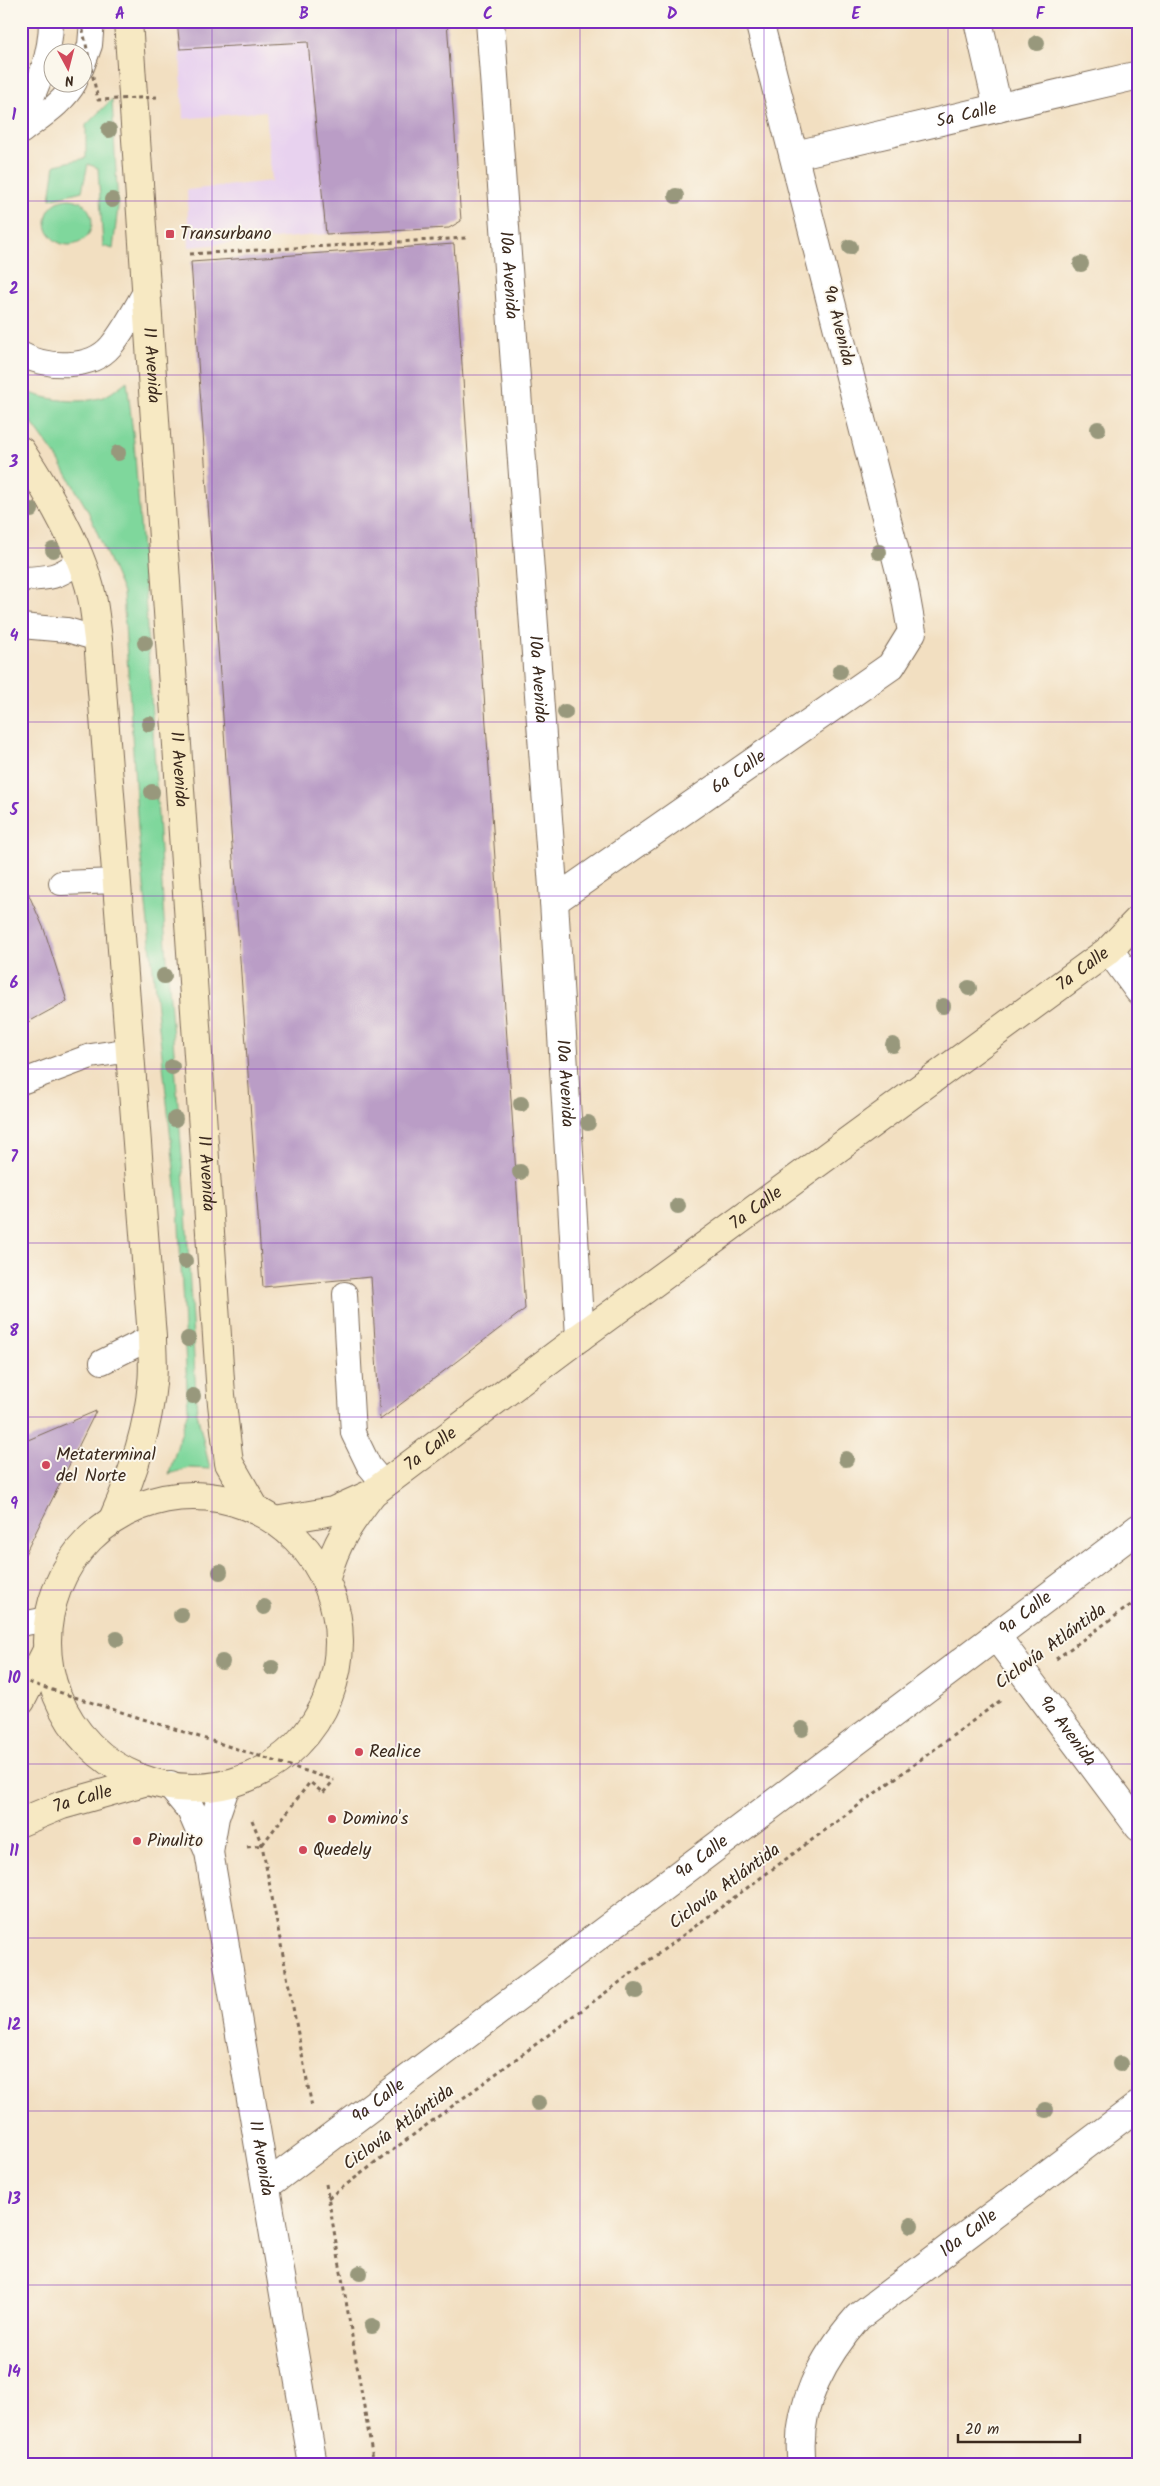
<svg xmlns="http://www.w3.org/2000/svg" width="1160" height="2486" viewBox="0 0 1160 2486" font-family="Kalam,sans-serif">
	<style>
		.built { fill: #e8d2ef }
		.green { fill: #7fd79c; stroke: #5d805d }
		.building { fill: #ba9dc6 }
		.lines { fill: none; stroke-linecap: round; stroke-linejoin: round }
		.service-casing { stroke: #7b6957; stroke-width: 26 }
		.minor-casing { stroke: #7b6957; stroke-width: 30 }
		.tertiary-casing { stroke: #7b6957; stroke-width: 30 }
		.secondary-casing { stroke: #7b6957; stroke-width: 30 }
		.path { stroke: #7b6957; stroke-width: 3; stroke-dasharray: 4 4; stroke-linecap: butt }
		.service { stroke: #fff; stroke-width: 24 }
		.minor { stroke: #fff; stroke-width: 28 }
		.tertiary { stroke: #fff; stroke-width: 28 }
		.secondary { stroke: #f7e9c3; stroke-width: 28 }
		.path-bridge { stroke: #7b6957; stroke-width: 3; stroke-dasharray: 4 4; stroke-linecap: butt }
		.tree { fill: #98987c }
		.grid { fill: none; stroke: #7b2cbf; stroke-width: 1; stroke-opacity: 0.55 }
		.poi-dot { fill: #d1495b; stroke: #fbf7ec; stroke-width: 2 }
		.labels { text-anchor: middle; dominant-baseline: central; stroke-width: 4; stroke-linejoin: round; paint-order: stroke }
		.street-label { font-size: 18px; fill: #3b2a1e; stroke: #fbf7ec }
		.poi-label { font-size: 18px; fill: #3b2a1e; stroke: #fbf7ec; text-anchor: start }
		.neatline { fill: none; stroke: #7b2cbf; stroke-width: 2 }
		.grid-label { font-size: 16px; text-anchor: middle; font-weight: bold; fill: #7b2cbf }
	</style>
	<rect width="100%" height="100%" fill="#fbf7ec"/>
	<filter id="ink" filterUnits="userSpaceOnUse"><feTurbulence type="fractalNoise" baseFrequency=".02" numOctaves="2"/><feDisplacementMap in="SourceGraphic" scale="10" xChannelSelector="R" yChannelSelector="G"/><feConvolveMatrix kernelMatrix="1 2 1 2 8 2 1 2 1" color-interpolation-filters="sRGB"/></filter>
	<filter id="wash" filterUnits="userSpaceOnUse"><feTurbulence type="fractalNoise" baseFrequency=".0096" numOctaves="4" result="noise"/><feDisplacementMap in="SourceGraphic" scale="20" xChannelSelector="R" yChannelSelector="G"/><feGaussianBlur stdDeviation="1.12" result="paint"/><feColorMatrix in="noise" values="0 0 0 0 0 0 0 0 0 0 0 0 0 0 0 0 0 1.4 0 .05"/><feComposite in="paint" operator="in"/></filter>
	<g filter="url(#wash)">
		<rect width="100%" height="100%" fill="#f2dfc1"/>
		<path class="built" d="M 308,42 L 326,234 L 189,247 L 187,190 L 272,181 L 266,111 L 183,119 L 180,49 Z"/>
		<path class="green" d="M 112,99 L 118,207 L 113,249 L 103,246 L 98,168 L 88,164 L 82,191 L 50,199 L 55,165 L 86,158 L 86,125 Z
			M46 222a23 23 0 1 1 46 0a23 23 0 1 1-46 0Z
			M 127,381 L 134,442 L 144,577 L 164,919 L 186,1210 L 197,1413 L 210,1469 L 190,1468 L 169,1474 L 188,1410 L 178,1206 L 138,830 L 123,593 L 88,511 L 58,459 L 21,408 L 21,389 C 43,400 80,405 103,397 C 111,394 120,386 127,381 Z"/>
		<g id="blocks">
			<path class="building" d="M 177,21 L 447,21 L 461,221 L 449,228 L 326,234 L 308,42 L 180,49 Z
				M 454,244 L 525,1309 L 380,1420 L 371,1277 L 263,1287 L 191,262 Z
				M 21,877 L 44,929 L 67,1001 L 21,1026 Z
				M 96,1411 L 25,1554 L 21,1555 L 21,1443 Z"/>
		</g>
	</g>
	<g filter="url(#ink)">
		<use href="#blocks" fill-opacity="0" stroke="#7b6957" stroke-width="1"/>
		<g class="lines">
			<defs>
				<path id="service" d="M 82,67 L 90,45 L 92,21
					M 21,119 C 37,90 51,55 51,21
					M 21,132 C 39,118 64,103 75,82
					M 21,354 C 46,368 91,370 111,346 C 125,329 135,309 146,290
					M 21,579 C 50,578 57,578 80,561
					M 21,626 L 67,630 L 98,639
					M 61,883 L 117,881
					M 24,1081 L 91,1056 L 130,1050
					M 345,1294 L 353,1433 L 369,1466 L 384,1484
					M 102,1362 L 152,1337
					M 21,1624 L 48,1619"/>
				<g id="minor">
					<path id="s1" d="M 490,21 L 554,901 L 580,1337"/>
					<path d="M 978,21 L 998,108"/>
					<path id="s2" d="M 795,155 L 1139,75"/>
					<path id="s3" d="M 554,901 L 891,666 L 912,632 L 904,587 L 759,21"/>
					<path id="s4" d="M 996,1636 L 1139,1827"/>
					<path id="s5" d="M 802,2465 C 794,2409 823,2357 858,2317 L 1139,2105"/>
				</g>
				<g id="tertiary">
					<path d="M 1109,950 L 1139,991"/>
					<path id="s6" d="M 170,1785 L 191,1810 L 209,1852 L 313,2465"/>
					<path d="M 209,1852 L 215,1817 L 226,1785"/>
					<path id="s7" d="M 266,2186 L 1139,1528"/>
				</g>
				<g id="secondary">
					<path id="s8" d="M 128,21 L 221,1395 L 229,1463 L 256,1510"/>
					<path d="M 21,451 C 48,492 82,549 92,597 C 95,611 96,625 98,639 L 152,1337 C 152,1352 154,1368 152,1383 C 148,1430 132,1477 113,1519"/>
					<circle cx="193" cy="1642" r="146"/>
					<path id="s9" d="M 275,1521 L 333,1511 L 371,1494 L 580,1337 L 1109,950 L 1139,919"/>
					<path d="M 326,1578 C 336,1542 349,1524 371,1495"/>
					<path d="M 21,1701 L 46,1652"/>
					<path id="s10" d="M 21,1822 L 62,1805 L 147,1781"/>
				</g>
			</defs>
			<use href="#service" class="service-casing"/>
			<use href="#minor" class="minor-casing"/>
			<use href="#tertiary" class="tertiary-casing"/>
			<use href="#secondary" class="secondary-casing"/>
			<path class="path" d="M 190,254 L 467,238
				M 1056,1659 L 1139,1599
				M 252,1820 L 262,1845 L 312,2107
				M 247,1847 L 262,1845 L 310,1782 L 323,1793 L 334,1780
				M 326,2184 L 374,2465
				M 328,2198 L 1001,1700"/>
			<use href="#service" class="service"/>
			<use href="#minor" class="minor"/>
			<use href="#tertiary" class="tertiary"/>
			<use href="#secondary" class="secondary"/>
			<path class="path-bridge" d="M 81,21 L 98,100 L 157,97
				M 21,1680 L 334,1780"/>
		</g>
		<g class="tree">
			<circle cx="1037" cy="43" r="8"/>
			<circle cx="109" cy="130" r="8"/>
			<circle cx="676" cy="196" r="8"/>
			<circle cx="112" cy="200" r="8"/>
			<circle cx="850" cy="247" r="8"/>
			<circle cx="1081" cy="264" r="8"/>
			<circle cx="1098" cy="429" r="8"/>
			<circle cx="118" cy="453" r="8"/>
			<circle cx="31" cy="510" r="8"/>
			<circle cx="53" cy="550" r="8"/>
			<circle cx="879" cy="552" r="8"/>
			<circle cx="145" cy="643" r="8"/>
			<circle cx="840" cy="671" r="8"/>
			<circle cx="565" cy="712" r="8"/>
			<circle cx="149" cy="724" r="8"/>
			<circle cx="152" cy="792" r="8"/>
			<circle cx="164" cy="976" r="8"/>
			<circle cx="969" cy="988" r="8"/>
			<circle cx="943" cy="1006" r="8"/>
			<circle cx="893" cy="1045" r="8"/>
			<circle cx="172" cy="1067" r="8"/>
			<circle cx="521" cy="1104" r="8"/>
			<circle cx="175" cy="1119" r="8"/>
			<circle cx="588" cy="1123" r="8"/>
			<circle cx="520" cy="1172" r="8"/>
			<circle cx="678" cy="1206" r="8"/>
			<circle cx="185" cy="1261" r="8"/>
			<circle cx="188" cy="1339" r="8"/>
			<circle cx="193" cy="1396" r="8"/>
			<circle cx="846" cy="1459" r="8"/>
			<circle cx="220" cy="1572" r="8"/>
			<circle cx="264" cy="1607" r="8"/>
			<circle cx="181" cy="1615" r="8"/>
			<circle cx="117" cy="1639" r="8"/>
			<circle cx="222" cy="1662" r="8"/>
			<circle cx="272" cy="1668" r="8"/>
			<circle cx="802" cy="1729" r="8"/>
			<circle cx="636" cy="1991" r="8"/>
			<circle cx="1120" cy="2064" r="8"/>
			<circle cx="538" cy="2103" r="8"/>
			<circle cx="1046" cy="2110" r="8"/>
			<circle cx="911" cy="2225" r="8"/>
			<circle cx="360" cy="2273" r="8"/>
			<circle cx="372" cy="2326" r="8"/>
		</g>
	</g>
	<path class="grid" d="M 212,21 L 212,2465M 396,21 L 396,2465M 580,21 L 580,2465M 764,21 L 764,2465M 948,21 L 948,2465M 21,201 L 1139,201M 21,375 L 1139,375M 21,548 L 1139,548M 21,722 L 1139,722M 21,896 L 1139,896M 21,1069 L 1139,1069M 21,1243 L 1139,1243M 21,1417 L 1139,1417M 21,1590 L 1139,1590M 21,1764 L 1139,1764M 21,1938 L 1139,1938M 21,2111 L 1139,2111M 21,2285 L 1139,2285"/>
	<g class="poi-dot">
		<rect x="165" y="229" width="10" height="10" rx="2.5"/>
		<circle cx="46" cy="1465" r="5"/>
		<circle cx="359" cy="1752" r="5"/>
		<circle cx="332" cy="1819" r="5"/>
		<circle cx="137" cy="1841" r="5"/>
		<circle cx="303" cy="1850" r="5"/>
	</g>
	<g class="labels">
		<g class="street-label">
			<text stroke="none"><textPath href="#s2" startOffset="176">5a Calle</textPath></text>
			<text stroke="none"><textPath href="#s1" startOffset="255">10a Avenida</textPath></text>
			<text transform="translate(838 326) rotate(76)">9a Avenida</text>
			<text stroke="none"><textPath href="#s8" startOffset="345">11 Avenida</textPath></text>
			<text stroke="none"><textPath href="#s1" startOffset="660">10a Avenida</textPath></text>
			<text stroke="none"><textPath href="#s8" startOffset="750">11 Avenida</textPath></text>
			<text stroke="none"><textPath href="#s3" startOffset="225">6a Calle</textPath></text>
			<text stroke="none"><textPath href="#s9" startOffset="985">7a Calle</textPath></text>
			<text stroke="none"><textPath href="#s1" startOffset="1065">10a Avenida</textPath></text>
			<text stroke="none"><textPath href="#s8" startOffset="1155">11 Avenida</textPath></text>
			<text stroke="none"><textPath href="#s9" startOffset="580">7a Calle</textPath></text>
			<text stroke="none"><textPath href="#s9" startOffset="175">7a Calle</textPath></text>
			<text stroke="none"><textPath href="#s7" startOffset="951">9a Calle</textPath></text>
			<text transform="translate(1051 1647) rotate(-36)">Ciclovía Atlántida</text>
			<text stroke="none"><textPath href="#s4" startOffset="119">9a Avenida</textPath></text>
			<text stroke="none"><textPath href="#s10" startOffset="66">7a Calle</textPath></text>
			<text stroke="none"><textPath href="#s7" startOffset="546">9a Calle</textPath></text>
			<text transform="translate(725 1887) rotate(-36)">Ciclovía Atlántida</text>
			<text stroke="none"><textPath href="#s7" startOffset="141">9a Calle</textPath></text>
			<text transform="translate(399 2128) rotate(-36)">Ciclovía Atlántida</text>
			<text stroke="none"><textPath href="#s6" startOffset="389">11 Avenida</textPath></text>
			<text stroke="none"><textPath href="#s5" startOffset="302">10a Calle</textPath></text>
		</g>
		<g class="poi-label">
			<text x="180" y="234">Transurbano</text>
			<text x="56" y="1455">Metaterminal<tspan x="56" dy="21">del Norte</tspan></text>
			<text x="369" y="1752">Realice</text>
			<text x="342" y="1819">Domino's</text>
			<text x="147" y="1841">Pinulito</text>
			<text x="313" y="1850">Quedely</text>
		</g>
	</g>
	<rect width="1160" height="2486" fill="none" stroke="#fbf7ec" stroke-width="55"/>
	<g transform="translate(68 68) rotate(173)"><circle r="24" fill="#fbf7ec" stroke="#aea59a"/>
	<path d="M0-4L9 19L0 12L-9 19Z" fill="#d1495b"/>
	<text y="-8" font-size="14" font-weight="bold" text-anchor="middle" fill="#3b2a1e">N</text>
	</g>
	<path d="M958 2434v8h122v-8" fill="none" stroke="#3b2a1e" stroke-width="2.5"/>
	<text x="965" y="2434" font-size="15" fill="#3b2a1e" stroke="#fbf7ec" stroke-width="4" paint-order="stroke">20 m</text>
	<rect x="28" y="28" width="1104" height="2430" class="neatline"/>
	<g class="grid-label">
		<text x="120" y="19">A</text>
		<text x="304" y="19">B</text>
		<text x="488" y="19">C</text>
		<text x="672" y="19">D</text>
		<text x="856" y="19">E</text>
		<text x="1040" y="19">F</text>
		<text x="14" y="120">1</text>
		<text x="14" y="294">2</text>
		<text x="14" y="467">3</text>
		<text x="14" y="641">4</text>
		<text x="14" y="815">5</text>
		<text x="14" y="988">6</text>
		<text x="14" y="1162">7</text>
		<text x="14" y="1336">8</text>
		<text x="14" y="1509">9</text>
		<text x="14" y="1683">10</text>
		<text x="14" y="1856">11</text>
		<text x="14" y="2030">12</text>
		<text x="14" y="2204">13</text>
		<text x="14" y="2377">14</text>
	</g>
</svg>
